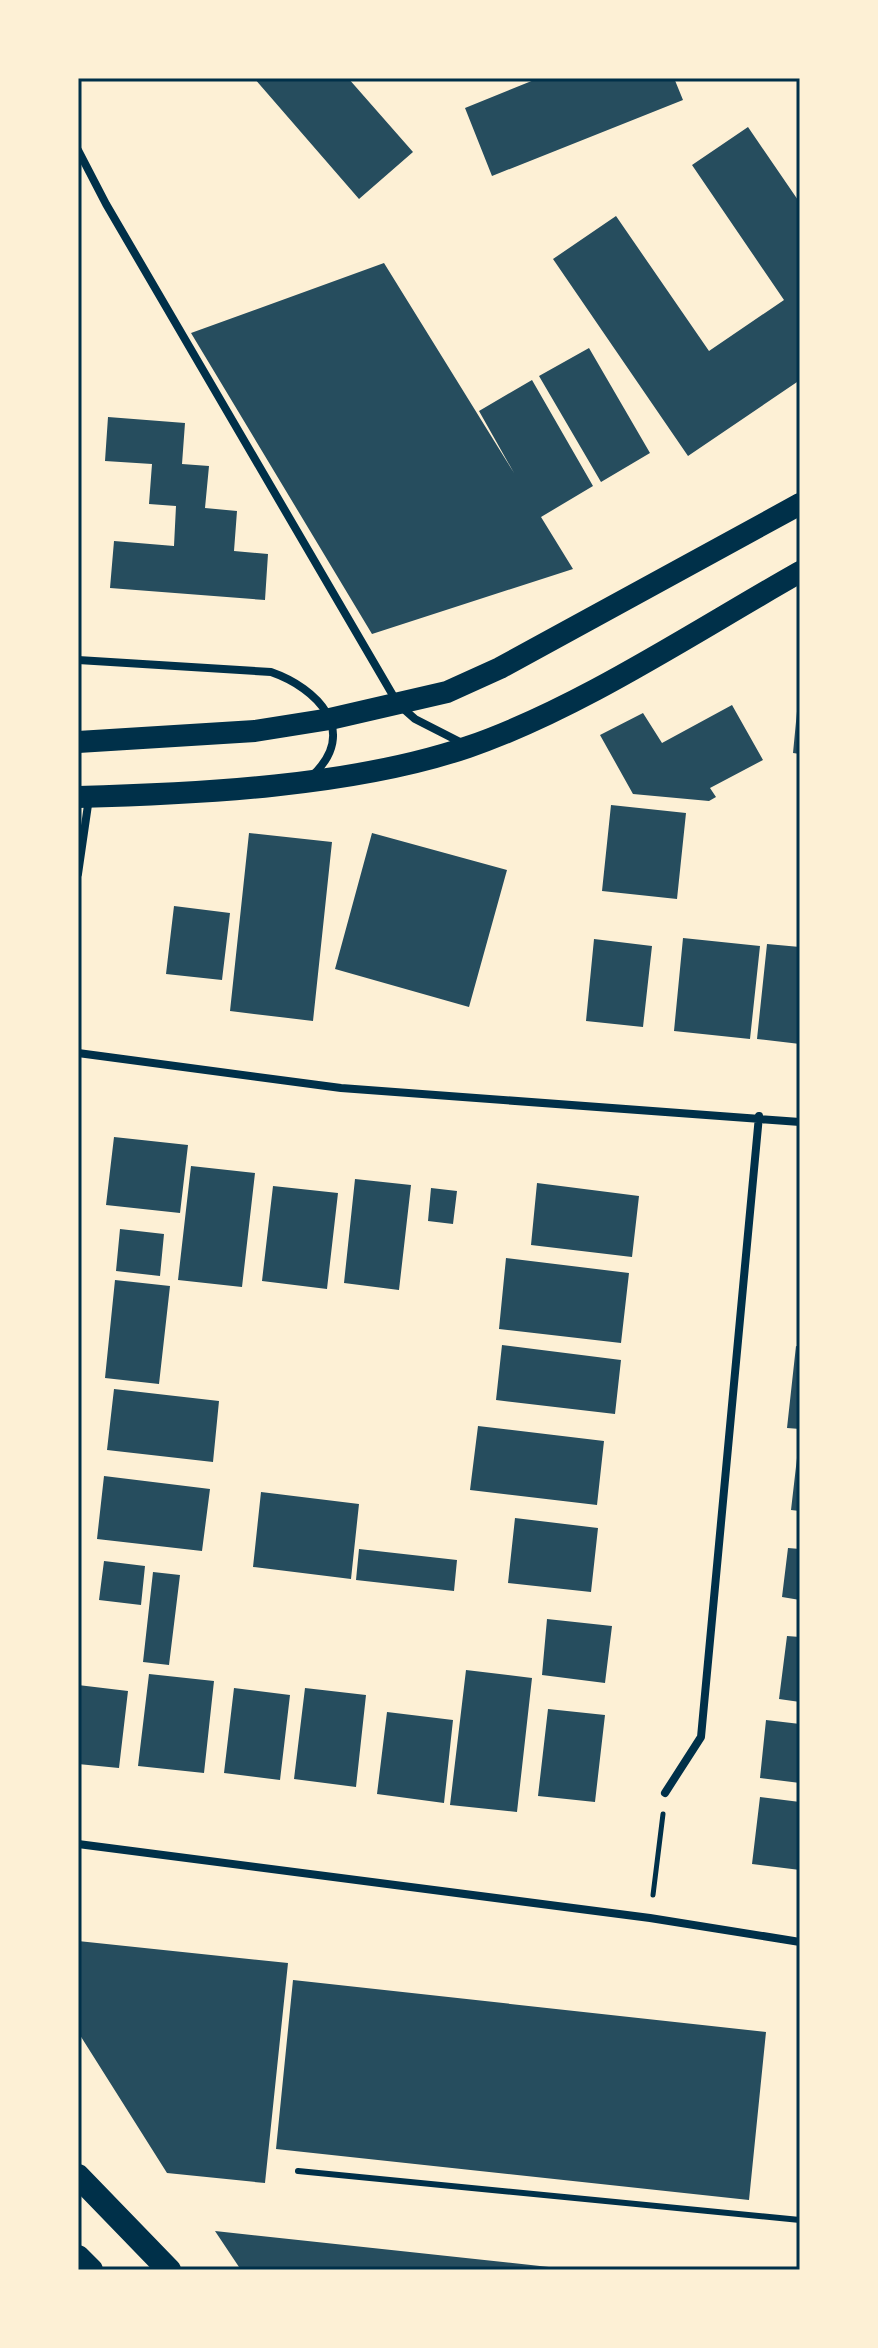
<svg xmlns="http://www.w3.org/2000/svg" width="878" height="2348" viewBox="0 0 878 2348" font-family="'Fira Sans',sans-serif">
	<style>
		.building { fill: #264d5e }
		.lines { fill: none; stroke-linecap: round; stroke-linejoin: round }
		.path { stroke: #003049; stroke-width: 5 }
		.service { stroke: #003049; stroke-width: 6 }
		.minor { stroke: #003049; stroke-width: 8 }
		.trunk { stroke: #003049; stroke-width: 22 }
		.motorway { stroke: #003049; stroke-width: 24 }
		.neatline { fill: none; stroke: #003049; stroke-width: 3 }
	</style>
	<rect width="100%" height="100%" fill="#fdf0d5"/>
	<path class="building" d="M 254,78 L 348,78 L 413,152 L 359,199 Z
		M 539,78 L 674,78 L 683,100 L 492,176 L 465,108 Z
		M 748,127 L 800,203 L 800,380 L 688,456 L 553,259 L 616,216 L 709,351 L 784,300 L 692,165 Z
		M 384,263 L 514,473 L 479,411 L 532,380 L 593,486 L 541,517 L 573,569 L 372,634 L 191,333 Z
		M 589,348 L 650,453 L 601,482 L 539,376 Z
		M 108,417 L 185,423 L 182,464 L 209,466 L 205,508 L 237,511 L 234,551 L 268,554 L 265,600 L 110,588 L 114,541 L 174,546 L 176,506 L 149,504 L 152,464 L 105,461 Z
		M 798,701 L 800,701 L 800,754 L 793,753 Z
		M 732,705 L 763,760 L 710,788 L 716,797 L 709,801 L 633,794 L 600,735 L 643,713 L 662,743 Z
		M 611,805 L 686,813 L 677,899 L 602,891 Z
		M 249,833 L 332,842 L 313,1021 L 230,1011 Z
		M 372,833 L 507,870 L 469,1007 L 335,969 Z
		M 174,906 L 230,913 L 222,980 L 166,974 Z
		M 683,938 L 760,946 L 750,1039 L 674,1031 Z
		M 594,939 L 652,946 L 643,1027 L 586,1021 Z
		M 767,944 L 800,947 L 800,1044 L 757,1039 Z
		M 114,1137 L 188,1145 L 180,1213 L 106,1205 Z
		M 191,1166 L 255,1173 L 242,1287 L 178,1280 Z
		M 355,1179 L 411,1185 L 399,1290 L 344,1283 Z
		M 537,1183 L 639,1196 L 632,1257 L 531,1245 Z
		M 273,1186 L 338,1193 L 327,1289 L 262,1281 Z
		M 431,1188 L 457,1191 L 453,1224 L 428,1221 Z
		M 120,1229 L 164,1234 L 160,1276 L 116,1271 Z
		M 506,1258 L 629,1273 L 621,1343 L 499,1329 Z
		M 115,1280 L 170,1286 L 159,1384 L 105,1378 Z
		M 502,1345 L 621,1360 L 615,1414 L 496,1400 Z
		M 796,1346 L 800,1347 L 800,1429 L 787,1428 Z
		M 114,1389 L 219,1401 L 213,1462 L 107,1450 Z
		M 478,1426 L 604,1441 L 597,1505 L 470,1490 Z
		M 797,1458 L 800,1458 L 800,1511 L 791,1510 Z
		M 104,1476 L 210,1489 L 202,1551 L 97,1539 Z
		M 261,1492 L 359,1504 L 351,1579 L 253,1567 Z
		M 515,1518 L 598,1528 L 591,1592 L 508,1583 Z
		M 788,1548 L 800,1549 L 800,1600 L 782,1597 Z
		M 359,1549 L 457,1560 L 454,1591 L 356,1580 Z
		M 104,1561 L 145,1566 L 141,1605 L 99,1600 Z
		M 153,1572 L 180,1575 L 169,1665 L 143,1662 Z
		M 547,1619 L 612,1626 L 605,1683 L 542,1675 Z
		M 787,1636 L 800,1637 L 800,1702 L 779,1699 Z
		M 466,1670 L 532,1678 L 517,1812 L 450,1805 Z
		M 149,1674 L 214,1681 L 204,1773 L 138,1766 Z
		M 78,1685 L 128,1691 L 119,1768 L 78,1764 Z
		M 234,1688 L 290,1695 L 280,1780 L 224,1773 Z
		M 305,1688 L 366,1695 L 356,1787 L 294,1779 Z
		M 548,1709 L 605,1715 L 595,1802 L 538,1796 Z
		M 387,1712 L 453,1720 L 444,1803 L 377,1794 Z
		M 766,1720 L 800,1724 L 800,1783 L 760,1778 Z
		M 760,1797 L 800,1802 L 800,1870 L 752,1864 Z
		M 78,1941 L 288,1963 L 265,2183 L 167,2173 L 78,2032 Z
		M 293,1980 L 766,2032 L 749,2200 L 276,2149 Z
		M 215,2231 L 549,2267 L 548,2270 L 241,2270 Z"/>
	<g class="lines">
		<path class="path" d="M 653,1895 L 663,1814"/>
		<path class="service" d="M 298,2171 L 800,2220"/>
		<path class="minor" d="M 78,150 L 106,204 L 398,704 L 415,719 L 462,743
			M 78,660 L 271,672 C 317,688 360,731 312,776
			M 78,874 L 89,798
			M 78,1053 L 341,1088 L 800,1122
			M 665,1793 L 701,1737 L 759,1116
			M 78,1844 L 650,1918 L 800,1942"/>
		<path class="trunk" d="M 78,742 L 255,731 L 330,719 L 447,692 L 500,668 L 800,504
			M 78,797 C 198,794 354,786 468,747 C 579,709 697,630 800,572"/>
		<path class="motorway" d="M 78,2176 L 169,2270
			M 78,2257 L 91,2270"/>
	</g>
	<rect width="878" height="2348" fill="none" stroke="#fdf0d5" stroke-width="160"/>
	<rect x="80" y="80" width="718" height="2188" class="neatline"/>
</svg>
